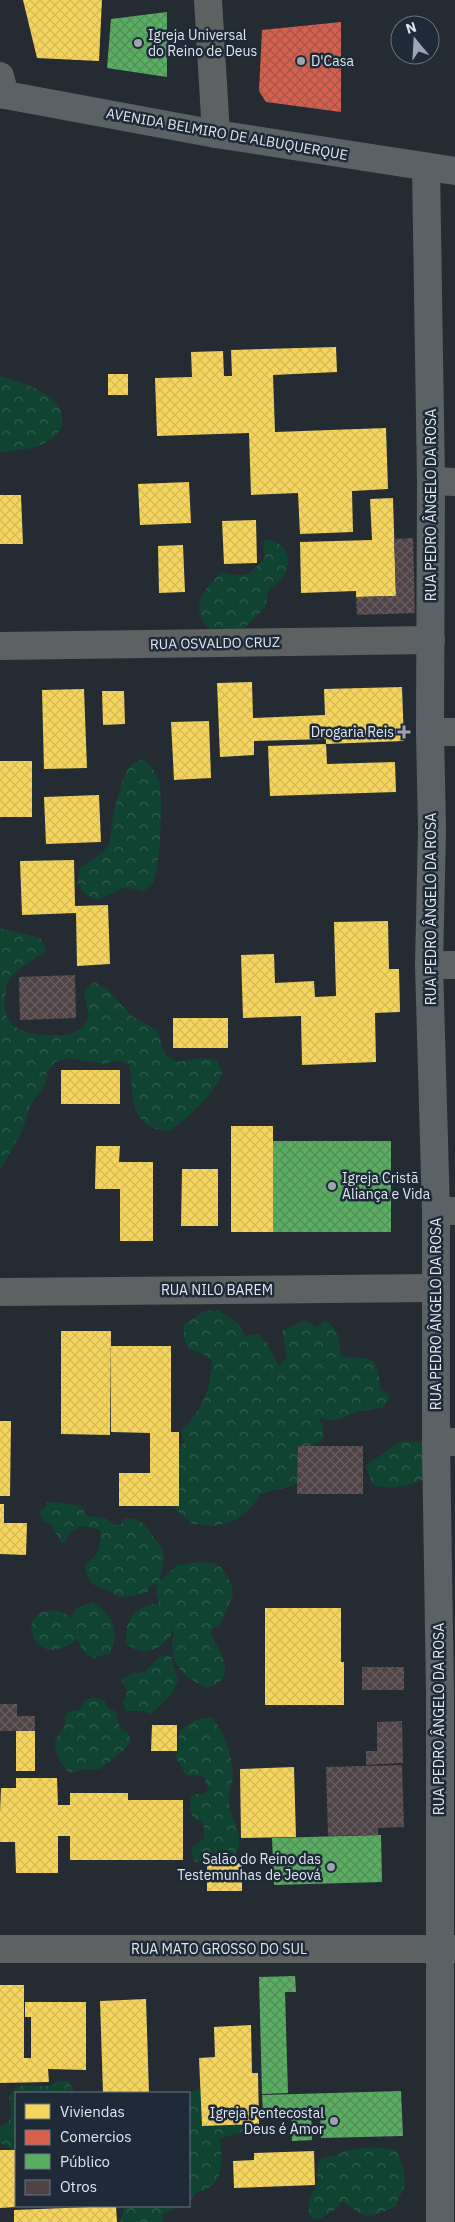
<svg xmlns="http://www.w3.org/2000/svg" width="455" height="2222" viewBox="0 0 455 2222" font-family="'IBM Plex Sans',sans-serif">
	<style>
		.forest { fill: url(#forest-crowns) }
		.homes { fill: url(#homes-cross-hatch) }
		.shops { fill: url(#shops-cross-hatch) }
		.public { fill: url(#public-cross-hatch) }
		.building { fill: url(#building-cross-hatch) }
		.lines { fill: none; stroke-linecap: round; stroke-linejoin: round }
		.minor { stroke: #5d6162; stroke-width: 28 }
		.major { stroke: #5b6265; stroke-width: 28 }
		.poi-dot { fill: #9ea5ae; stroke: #1e2a38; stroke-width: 2 }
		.labels { text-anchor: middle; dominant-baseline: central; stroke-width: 5; stroke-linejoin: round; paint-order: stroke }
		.poi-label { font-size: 14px; fill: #dfe6f0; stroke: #1e2a38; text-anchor: start }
		.street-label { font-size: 14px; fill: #dfe6f0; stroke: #1e2a38 }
	</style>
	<defs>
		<pattern id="forest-crowns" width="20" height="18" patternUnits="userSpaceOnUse" patternTransform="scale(1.25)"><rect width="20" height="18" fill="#104332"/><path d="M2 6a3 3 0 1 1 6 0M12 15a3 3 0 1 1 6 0" fill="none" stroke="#325e50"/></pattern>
		<pattern id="homes-cross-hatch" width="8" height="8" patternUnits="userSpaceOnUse" patternTransform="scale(1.25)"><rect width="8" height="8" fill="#f6d55c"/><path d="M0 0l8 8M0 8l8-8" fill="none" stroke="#d2b858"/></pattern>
		<pattern id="shops-cross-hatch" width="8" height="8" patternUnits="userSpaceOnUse" patternTransform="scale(1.25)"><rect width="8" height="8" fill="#d6604d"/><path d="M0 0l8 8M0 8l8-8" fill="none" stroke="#a3574b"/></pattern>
		<pattern id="public-cross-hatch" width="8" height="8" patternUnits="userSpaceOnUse" patternTransform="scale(1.25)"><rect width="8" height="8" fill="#5aae61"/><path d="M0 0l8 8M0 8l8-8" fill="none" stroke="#538e5a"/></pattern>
		<pattern id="building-cross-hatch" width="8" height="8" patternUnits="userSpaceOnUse" patternTransform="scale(1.25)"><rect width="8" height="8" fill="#4f4346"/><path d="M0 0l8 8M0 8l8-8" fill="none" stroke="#685e61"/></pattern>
	</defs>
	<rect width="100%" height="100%" fill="#242b32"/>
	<path class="forest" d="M 0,376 C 22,383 65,393 62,423 C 61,432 53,439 45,443 C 33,450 14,450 0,453 Z
		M 265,540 C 287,540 295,563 281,579 C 278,583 273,586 269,589 L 265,608 L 240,632 L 210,630 C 207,626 202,621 201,617 C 193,599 211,583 222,572 C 245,579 250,575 265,557 L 263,548 Z
		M 143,759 C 150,765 156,772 159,781 C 163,797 161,872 152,884 C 150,887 145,889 143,892 C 116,881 118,896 95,900 L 84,893 L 77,882 L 80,868 L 102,853 L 110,844 C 110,828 120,774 132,764 C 135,762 140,760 143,759 Z
		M 0,928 L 40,938 L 46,950 C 35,961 15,967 8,982 C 6,987 6,993 5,997 C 0,1029 28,1036 54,1035 C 64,1035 72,1035 80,1029 C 84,1027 87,1021 89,1017 L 84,991 L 94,982 L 106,988 L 133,1017 L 157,1030 L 165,1054 L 177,1062 L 203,1058 L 217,1060 L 222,1073 C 212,1098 191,1114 170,1131 C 127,1128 135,1098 129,1064 L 117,1060 L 105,1064 L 67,1058 L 55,1062 L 47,1072 L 45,1085 L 30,1106 L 22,1131 L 0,1170 Z
		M 218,1310 L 239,1324 L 245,1336 L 258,1334 L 267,1343 L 279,1366 L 287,1357 L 282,1331 L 305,1320 L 316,1327 L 326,1321 C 340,1332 340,1339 340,1356 C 367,1361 379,1350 380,1388 L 390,1397 L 383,1408 C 375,1409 366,1410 358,1412 C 339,1417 343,1424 319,1418 L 324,1429 L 321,1442 L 309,1449 L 299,1484 L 260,1494 C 253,1509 238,1522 220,1525 C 212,1527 201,1524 192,1524 L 172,1506 L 173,1449 L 184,1443 L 181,1430 C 201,1413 212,1387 212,1360 L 201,1353 L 188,1349 L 184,1337 L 184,1324 L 205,1311 Z
		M 405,1441 L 425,1442 L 434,1474 C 416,1484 392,1493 373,1484 L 365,1466 L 398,1443 Z
		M 56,1502 L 80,1506 L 85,1509 L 84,1513 L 86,1516 L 105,1518 L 115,1525 L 121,1524 L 123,1519 L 132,1518 L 143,1523 L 163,1550 L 164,1559 L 159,1582 L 177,1565 L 200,1562 L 213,1563 L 220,1566 L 231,1583 L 233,1596 L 219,1626 L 212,1629 L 211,1635 C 221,1652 239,1680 206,1688 C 181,1675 167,1662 174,1632 L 171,1630 L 171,1636 L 158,1648 L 142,1652 L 127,1645 C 122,1622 136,1605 159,1603 L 156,1592 L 158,1584 L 149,1586 L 149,1591 L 143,1594 L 119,1598 C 104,1583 89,1594 85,1566 C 88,1561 90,1560 94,1557 C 100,1550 100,1540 101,1532 L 97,1529 L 81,1526 L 71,1532 L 65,1543 L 61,1542 L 51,1524 L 43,1521 L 39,1512 L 45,1508 L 47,1503 Z
		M 93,1602 C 113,1616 121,1631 110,1653 L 94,1658 C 84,1654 81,1649 78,1639 C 68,1647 59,1650 47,1650 C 42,1646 35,1643 33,1636 C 24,1611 56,1603 72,1618 L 76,1608 Z
		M 165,1655 L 171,1657 L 178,1681 L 170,1696 L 151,1714 L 143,1711 L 126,1711 L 123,1703 L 127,1691 L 121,1680 L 132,1673 L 145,1672 L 157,1659 Z
		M 92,1697 L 104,1700 L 108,1708 L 116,1712 L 120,1728 L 128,1733 L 131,1741 L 125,1749 L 100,1769 L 82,1770 L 70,1773 C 62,1767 50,1748 57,1737 C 63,1729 66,1727 65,1716 L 68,1712 L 81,1709 L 84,1701 Z
		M 211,1717 C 225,1732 232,1755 233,1775 C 233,1783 228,1793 229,1802 C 230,1820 249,1841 233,1856 L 224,1857 L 217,1853 C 209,1855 203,1862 195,1862 L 191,1850 L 193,1846 L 204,1839 L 204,1828 L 201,1821 L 194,1819 L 190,1811 L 191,1797 L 194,1794 L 203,1794 L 209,1789 C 202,1771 202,1777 186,1775 L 175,1756 L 178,1752 L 179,1731 L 195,1720 Z
		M 224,2079 L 252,2119 L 245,2131 L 219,2139 C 223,2153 224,2178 210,2187 C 199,2195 200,2187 189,2202 L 189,2093 L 187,2093 Z
		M 59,2081 L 68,2081 L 75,2093 L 16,2093 L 16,2154 L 4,2144 L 0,2144 L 0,2125 L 1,2126 C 17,2118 10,2111 9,2096 C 21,2079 31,2088 47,2086 C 51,2086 55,2082 59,2081 Z
		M 372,2147 L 396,2150 C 401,2160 409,2181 402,2192 C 399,2198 397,2199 396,2206 C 387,2210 374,2218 364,2215 C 356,2212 350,2205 342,2202 C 334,2211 326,2217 314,2220 C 303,2211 312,2191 318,2181 C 316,2170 315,2166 322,2157 L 334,2156 L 348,2150 Z
		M 127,2206 L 181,2206 L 162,2214 L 164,2222 L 120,2222 L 124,2209 Z"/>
	<path class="homes" d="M 23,0 L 102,0 L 99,61 L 37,58 Z
		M 336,347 L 337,372 L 273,375 L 275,432 L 386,428 L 388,489 L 352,491 L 353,532 L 300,534 L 298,493 L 251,495 L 249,433 L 157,436 L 155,378 L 192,377 L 191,352 L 223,351 L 224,376 L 232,376 L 231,350 Z
		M 108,374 L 128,374 L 128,395 L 108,395 Z
		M 189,482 L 191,523 L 140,525 L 138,484 Z
		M 0,495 L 21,495 L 23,544 L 0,544 Z
		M 393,498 L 396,596 L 356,597 L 356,591 L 301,593 L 300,542 L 372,540 L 370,499 Z
		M 256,520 L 257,563 L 224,564 L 222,521 Z
		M 183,545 L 185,592 L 159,593 L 158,546 Z
		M 252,682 L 253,718 L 325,715 L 324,689 L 402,687 L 404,741 L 326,744 L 326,739 L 254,741 L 254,755 L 220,757 L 217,683 Z
		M 84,689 L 87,768 L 44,769 L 42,690 Z
		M 102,691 L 124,691 L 125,724 L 103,725 Z
		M 209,721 L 211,778 L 174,780 L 171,722 Z
		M 326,744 L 327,764 L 395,762 L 396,792 L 270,796 L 268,746 Z
		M 0,761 L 32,761 L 32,817 L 0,817 Z
		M 99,795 L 101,842 L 46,844 L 44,797 Z
		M 74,860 L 75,906 L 108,905 L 110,964 L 77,966 L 76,913 L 22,915 L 20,861 Z
		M 388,921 L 389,969 L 399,969 L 400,1012 L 375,1013 L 376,1062 L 302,1065 L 301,1016 L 243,1018 L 241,955 L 274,954 L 275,983 L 314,981 L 315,997 L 336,996 L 334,922 Z
		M 173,1018 L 228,1018 L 228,1048 L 173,1048 Z
		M 61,1070 L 120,1070 L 120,1104 L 61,1104 Z
		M 231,1126 L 273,1126 L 273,1232 L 231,1232 Z
		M 96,1146 L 120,1146 L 119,1162 L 153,1162 L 153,1241 L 120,1241 L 120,1189 L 95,1189 Z
		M 182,1169 L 218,1169 L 218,1226 L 181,1226 Z
		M 61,1331 L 111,1331 L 110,1435 L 61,1434 Z
		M 111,1346 L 171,1346 L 171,1432 L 179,1432 L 179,1506 L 119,1506 L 119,1473 L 150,1473 L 150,1433 L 111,1432 Z
		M 0,1421 L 11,1421 L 10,1496 L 0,1496 Z
		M 0,1504 L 4,1504 L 4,1523 L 27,1523 L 26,1555 L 0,1554 Z
		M 265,1608 L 341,1608 L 341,1662 L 344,1662 L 344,1705 L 265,1705 Z
		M 152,1725 L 177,1725 L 177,1751 L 151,1751 Z
		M 16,1731 L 35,1731 L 35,1771 L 16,1771 Z
		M 294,1767 L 296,1837 L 241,1838 L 240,1769 Z
		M 16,1778 L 57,1778 L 58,1805 L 70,1805 L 70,1793 L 128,1793 L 128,1800 L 183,1800 L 183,1860 L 70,1860 L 70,1836 L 58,1836 L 58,1873 L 16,1873 L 15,1842 L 0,1842 L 0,1812 L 1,1788 L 16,1788 Z
		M 207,1863 L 242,1863 L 242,1891 L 207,1891 Z
		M 0,1985 L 24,1985 L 24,2058 L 31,2058 L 31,2017 L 25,2017 L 25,2002 L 86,2002 L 86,2070 L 48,2069 L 49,2082 L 0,2083 Z
		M 146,1999 L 149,2093 L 103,2093 L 100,2001 Z
		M 251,2025 L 252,2073 L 258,2073 L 259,2124 L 202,2126 L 199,2058 L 215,2057 L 214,2027 Z
		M 0,2150 L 16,2150 L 16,2207 L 0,2208 Z
		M 314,2151 L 315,2185 L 234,2188 L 233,2161 L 254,2160 L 254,2153 Z
		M 116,2206 L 117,2222 L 14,2222 L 14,2210 Z"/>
	<path class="shops" d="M 341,22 L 341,112 L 266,102 L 259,91 L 262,30 Z"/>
	<path class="public" d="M 167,12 L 167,77 L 107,68 L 111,19 Z
		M 273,1141 L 391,1141 L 391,1232 L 273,1232 Z
		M 381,1835 L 382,1882 L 274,1885 L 272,1838 Z
		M 295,1976 L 296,1992 L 285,1992 L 288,2093 L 262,2094 L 259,1977 Z
		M 401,2091 L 403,2136 L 321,2138 L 320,2110 L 311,2110 L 312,2140 L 292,2141 L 291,2111 L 263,2112 L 262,2095 Z"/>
	<path class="building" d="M 413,538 L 415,613 L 357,615 L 356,597 L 396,596 L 394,539 Z
		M 75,975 L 76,1018 L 20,1020 L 19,977 Z
		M 298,1446 L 363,1446 L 363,1494 L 297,1494 Z
		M 362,1667 L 404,1667 L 404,1690 L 362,1690 Z
		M 0,1704 L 17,1704 L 17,1716 L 35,1716 L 35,1731 L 0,1731 Z
		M 402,1721 L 403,1763 L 366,1765 L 366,1751 L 377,1751 L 377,1722 Z
		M 402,1765 L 404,1827 L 378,1828 L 378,1835 L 328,1836 L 326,1767 Z"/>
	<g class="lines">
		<path class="minor" d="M 208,0 L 216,134
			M 0,76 L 5,95
			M 431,481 L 455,482
			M 0,646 L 431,640
			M 430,732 L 455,732
			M 429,965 L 455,965
			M 436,1211 L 455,1211
			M 0,1292 L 435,1288
			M 436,1442 L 455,1442
			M 0,1949 L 455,1949"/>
		<path class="major" d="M 0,94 L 216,134 L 455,171
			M 426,167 L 431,481 L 430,732 L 432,829 L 429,965 L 436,1211 L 436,1442 L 440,1693 L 440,2222"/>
	</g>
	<g class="poi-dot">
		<circle cx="138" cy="43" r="5"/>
		<circle cx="301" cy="61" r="5"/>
		<path d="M401.5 724.5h5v5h5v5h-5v5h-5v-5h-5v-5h5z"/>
		<circle cx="332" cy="1186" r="5"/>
		<circle cx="331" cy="1867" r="5"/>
		<circle cx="334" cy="2121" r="5"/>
	</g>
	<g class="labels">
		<g class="poi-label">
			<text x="148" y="35">Igreja Universal<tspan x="148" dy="16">do Reino de Deus</tspan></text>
			<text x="311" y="61">D'Casa</text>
			<text x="394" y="732" text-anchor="end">Drogaria Reis</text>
			<text x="342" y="1178">Igreja Cristã<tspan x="342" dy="16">Aliança e Vida</tspan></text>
			<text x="321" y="1859" text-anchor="end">Salão do Reino das<tspan x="321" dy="16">Testemunhas de Jeová</tspan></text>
			<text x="324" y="2113" text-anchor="end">Igreja Pentecostal<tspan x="324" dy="16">Deus é Amor</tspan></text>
		</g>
		<g class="street-label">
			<text transform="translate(227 134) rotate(10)">AVENIDA BELMIRO DE ALBUQUERQUE</text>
			<text transform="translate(431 505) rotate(-90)">RUA PEDRO ÂNGELO DA ROSA</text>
			<text transform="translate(215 643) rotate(-1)">RUA OSVALDO CRUZ</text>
			<text transform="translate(431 909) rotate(-90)">RUA PEDRO ÂNGELO DA ROSA</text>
			<text x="217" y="1290">RUA NILO BAREM</text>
			<text transform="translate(436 1314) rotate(-90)">RUA PEDRO ÂNGELO DA ROSA</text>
			<text transform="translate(439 1719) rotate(-90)">RUA PEDRO ÂNGELO DA ROSA</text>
			<text x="219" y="1949">RUA MATO GROSSO DO SUL</text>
		</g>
	</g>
	<rect x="15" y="2092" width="175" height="115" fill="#1e2a38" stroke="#6b7582"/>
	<rect x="25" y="2104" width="25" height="15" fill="#f6d55c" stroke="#6b7582"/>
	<text x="60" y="2117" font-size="15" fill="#dfe6f0">Viviendas</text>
	<rect x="25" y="2130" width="25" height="15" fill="#d6604d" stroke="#6b7582"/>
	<text x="60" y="2142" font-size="15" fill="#dfe6f0">Comercios</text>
	<rect x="25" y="2154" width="25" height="15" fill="#5aae61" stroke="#6b7582"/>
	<text x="60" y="2167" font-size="15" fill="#dfe6f0">Público</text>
	<rect x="25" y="2180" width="25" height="15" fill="#4f4346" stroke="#6b7582"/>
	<text x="60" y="2192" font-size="15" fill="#dfe6f0">Otros</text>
	<g transform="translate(415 40) rotate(342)"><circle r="24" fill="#1e2a38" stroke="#6b7582"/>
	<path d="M0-4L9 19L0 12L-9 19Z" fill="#9ea5ae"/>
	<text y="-8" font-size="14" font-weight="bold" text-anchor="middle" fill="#dfe6f0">N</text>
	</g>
</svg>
